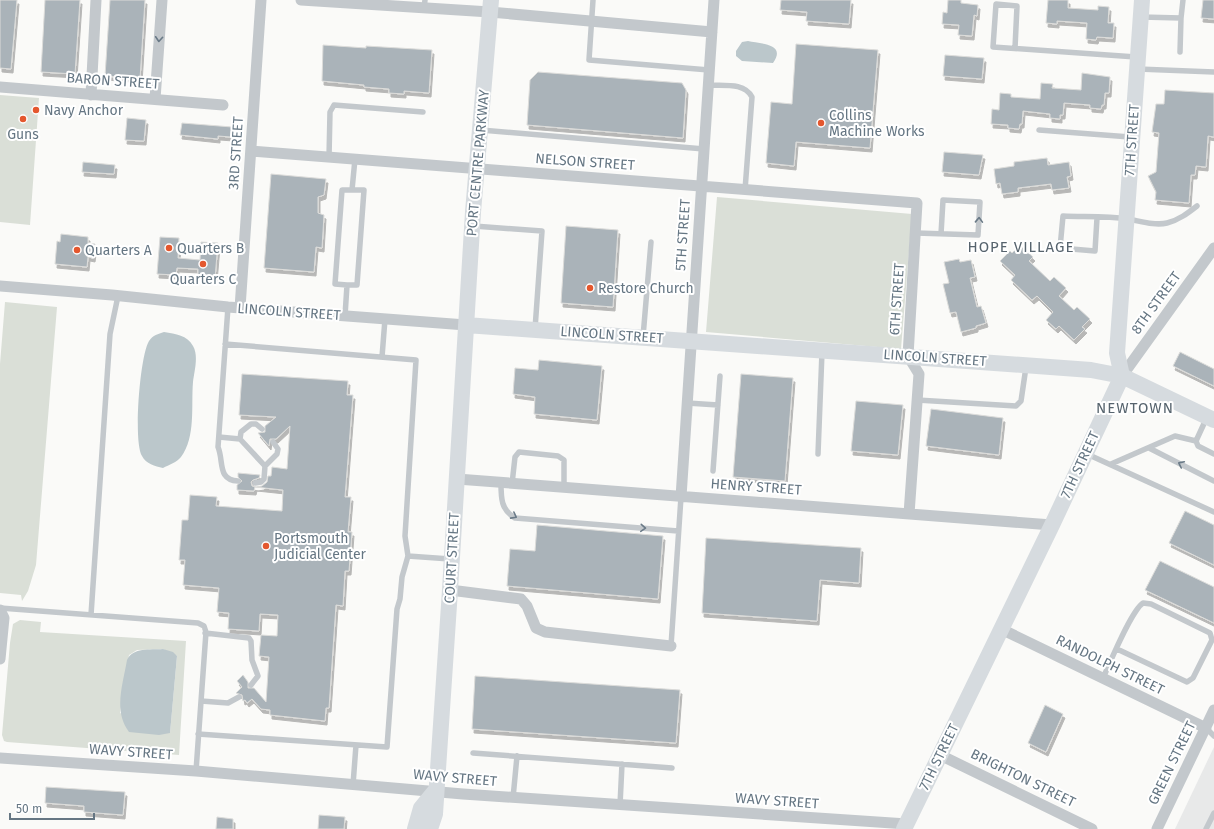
<svg xmlns="http://www.w3.org/2000/svg" width="1214" height="829" viewBox="0 0 1214 829" font-family="'Fira Sans',sans-serif">
	<style>
		.built { fill: #e8e9e9 }
		.green { fill: #dadfd7; fill-rule: evenodd }
		.water { fill: #bbc7cb }
		.building { fill: #aab3b9; stroke: #dcdcda; filter: url(#shadow) }
		.lines { fill: none; stroke-linecap: round; stroke-linejoin: round }
		.lane { stroke: #c3c8cc; stroke-width: 5.5 }
		.street { stroke: #c3c8cc; stroke-width: 11 }
		.secondary { stroke: #d6dbdf; stroke-width: 16 }
		.oneway { stroke: #6a7a87 }
		.poi-dot { fill: #e4572e; stroke: #fff; stroke-width: 1.5 }
		.labels { text-anchor: middle; dominant-baseline: central; stroke-width: 4; stroke-linejoin: round; paint-order: stroke }
		.street-label { font-size: 14px; fill: #657683; stroke: #fff }
		.poi-label { font-size: 14px; fill: #657683; stroke: #fff; text-anchor: start }
		.neighbourhood-label { font-size: 15px; letter-spacing: 1px; fill: #57646e; stroke: #fff }
	</style>
	<defs>
		<filter id="shadow"><feDropShadow dx="2" dy="4" stdDeviation="0" flood-color="#0004"/></filter>
	</defs>
	<rect width="100%" height="100%" fill="#fafaf8"/>
	<path class="built" d="M 1214,747 L 1214,829 L 1175,829 Z"/>
	<path class="green" d="M 0,95 L 39,98 L 30,225 L 0,222 Z
		M 717,197 L 912,214 L 901,349 L 706,332 Z
		M 5,302 L 57,307 L 36,565 L 28,591 L 22,601 L 21,595 L 0,593 L 0,364 Z
		M 20,620 L 41,622 L 40,632 L 186,641 L 179,755 L 7,742 L 4,741 L 2,735 L 10,643 L 13,624 ZM 163,649 L 177,656 L 170,733 L 120,713 L 129,655 L 137,650 Z"/>
	<path class="water" d="M 748,41 C 760,44 787,43 773,63 L 742,61 L 736,56 L 736,51 L 742,42 Z
		M 164,332 C 176,334 187,335 193,346 C 199,356 194,372 193,382 C 191,406 196,437 181,457 C 177,462 169,465 163,468 C 155,466 146,464 142,456 C 133,442 140,355 149,341 C 153,335 158,334 164,332 Z
		M 163,649 L 173,652 L 177,656 L 170,733 L 159,735 L 129,732 C 113,711 123,684 127,660 C 133,647 150,650 163,649 Z"/>
	<path class="building" d="M 0,0 L 17,0 L 11,69 L 0,68 Z
		M 45,0 L 80,0 L 75,74 L 41,72 Z
		M 110,0 L 145,0 L 140,79 L 105,76 Z
		M 781,0 L 851,0 L 849,24 L 806,21 L 807,12 L 780,10 Z
		M 948,0 L 961,0 L 961,3 L 978,5 L 977,16 L 974,15 L 972,36 L 958,35 L 959,25 L 942,24 L 943,12 L 947,13 Z
		M 1048,0 L 1068,0 L 1068,8 L 1098,10 L 1098,6 L 1109,7 L 1108,23 L 1114,23 L 1113,38 L 1097,37 L 1096,40 L 1086,39 L 1087,23 L 1057,21 L 1057,24 L 1046,23 Z
		M 1203,0 L 1214,0 L 1214,19 L 1201,18 Z
		M 796,44 L 878,50 L 870,148 L 796,142 L 794,166 L 766,163 L 771,102 L 792,104 Z
		M 323,45 L 366,48 L 366,46 L 432,50 L 429,93 L 404,91 L 404,94 L 389,93 L 389,89 L 364,87 L 364,85 L 322,81 Z
		M 945,55 L 984,58 L 982,79 L 943,76 Z
		M 538,72 L 682,83 L 686,90 L 683,138 L 527,125 L 530,80 Z
		M 1082,73 L 1110,77 L 1109,93 L 1105,93 L 1104,105 L 1102,105 L 1101,109 L 1090,108 L 1090,105 L 1064,103 L 1063,115 L 1060,115 L 1060,119 L 1050,118 L 1050,114 L 1023,111 L 1022,124 L 1020,124 L 1019,129 L 1008,128 L 1008,125 L 991,124 L 992,109 L 999,110 L 1000,93 L 1011,94 L 1011,97 L 1040,99 L 1041,83 L 1053,84 L 1052,88 L 1081,90 Z
		M 1165,90 L 1214,93 L 1214,137 L 1208,136 L 1206,167 L 1196,166 L 1195,175 L 1191,175 L 1189,203 L 1155,200 L 1156,192 L 1148,176 L 1156,172 L 1159,133 L 1152,132 L 1156,104 L 1164,104 Z
		M 127,118 L 146,120 L 144,141 L 125,140 Z
		M 182,123 L 232,127 L 231,137 L 218,136 L 218,139 L 180,135 Z
		M 944,152 L 983,155 L 979,175 L 942,172 Z
		M 1047,158 L 1048,165 L 1069,162 L 1071,176 L 1067,177 L 1069,188 L 1052,190 L 1051,184 L 1018,188 L 1018,192 L 1002,194 L 1000,183 L 996,184 L 994,169 L 1014,166 L 1014,162 Z
		M 83,162 L 115,165 L 114,174 L 82,172 Z
		M 271,174 L 326,179 L 324,195 L 318,197 L 318,213 L 324,215 L 322,248 L 316,247 L 314,272 L 264,268 Z
		M 566,226 L 618,230 L 613,307 L 561,303 Z
		M 61,234 L 88,237 L 88,243 L 95,244 L 93,258 L 88,257 L 87,267 L 55,264 L 57,241 L 60,242 Z
		M 160,237 L 179,238 L 178,258 L 200,260 L 201,242 L 218,243 L 215,278 L 198,277 L 198,269 L 177,268 L 176,275 L 157,274 Z
		M 1020,245 L 1033,257 L 1029,261 L 1050,281 L 1054,277 L 1066,288 L 1059,296 L 1074,310 L 1077,307 L 1090,319 L 1082,327 L 1085,329 L 1074,340 L 1059,326 L 1056,329 L 1046,320 L 1053,312 L 1037,296 L 1032,300 L 1011,280 L 1015,275 L 1000,261 L 1010,251 L 1012,253 Z
		M 959,259 L 960,262 L 971,260 L 975,277 L 970,278 L 977,307 L 981,306 L 986,323 L 976,326 L 976,328 L 961,332 L 956,312 L 950,313 L 943,284 L 949,283 L 944,262 Z
		M 1180,352 L 1214,369 L 1214,386 L 1173,366 Z
		M 539,360 L 602,366 L 597,420 L 534,414 L 535,397 L 513,394 L 515,368 L 538,370 Z
		M 242,374 L 348,381 L 347,395 L 353,395 L 345,497 L 351,497 L 348,532 L 352,532 L 349,571 L 345,571 L 343,606 L 336,605 L 329,708 L 326,708 L 325,721 L 270,715 L 270,710 L 261,709 L 252,699 L 247,703 L 245,700 L 243,701 L 242,695 L 236,693 L 242,687 L 237,681 L 243,675 L 248,682 L 248,688 L 254,688 L 266,702 L 269,657 L 259,656 L 261,635 L 277,636 L 278,615 L 260,614 L 259,631 L 228,629 L 229,613 L 217,612 L 219,588 L 183,585 L 185,560 L 179,560 L 182,520 L 188,520 L 190,495 L 217,497 L 216,506 L 282,511 L 283,490 L 255,487 L 254,491 L 237,490 L 237,485 L 242,481 L 238,477 L 238,473 L 260,475 L 259,478 L 253,480 L 251,482 L 252,486 L 256,487 L 262,486 L 267,482 L 268,476 L 271,476 L 272,467 L 287,469 L 290,426 L 276,439 L 270,439 L 269,446 L 258,433 L 265,432 L 265,426 L 276,417 L 239,415 Z
		M 741,374 L 793,378 L 785,481 L 733,477 Z
		M 856,401 L 903,405 L 898,455 L 851,451 Z
		M 931,409 L 1003,418 L 999,455 L 926,446 Z
		M 1185,511 L 1214,525 L 1214,565 L 1169,543 Z
		M 537,525 L 663,536 L 658,599 L 507,586 L 510,549 L 535,551 Z
		M 706,538 L 861,548 L 859,583 L 820,580 L 817,621 L 702,613 Z
		M 1160,561 L 1214,587 L 1214,623 L 1145,590 Z
		M 475,676 L 680,690 L 676,743 L 472,729 Z
		M 1045,705 L 1063,714 L 1046,752 L 1028,743 Z
		M 46,787 L 125,792 L 123,815 L 84,812 L 84,806 L 45,803 Z
		M 319,815 L 345,817 L 344,829 L 318,829 Z
		M 217,817 L 233,819 L 233,829 L 216,829 Z"/>
	<g class="lines">
		<path class="lane" d="M 593,0 L 589,60 L 709,70
			M 424,8 L 425,0
			M 1141,17 L 1181,18 L 1180,52
			M 1181,18 L 1183,0
			M 1015,48 L 1017,6 L 996,4 L 993,47 L 1136,57
			M 1138,69 L 1214,72
			M 708,85 C 724,86 744,82 752,97 L 745,190
			M 481,130 L 704,149
			M 1039,130 L 1130,137
			M 329,157 L 330,112 L 334,105 L 423,112
			M 1097,218 L 1095,251 L 1060,248 L 1063,216 C 1084,217 1106,216 1128,219 C 1140,221 1155,226 1167,223 C 1179,220 1188,213 1197,206
			M 474,226 L 542,231 L 535,329
			M 916,233 L 978,235 L 980,202 L 943,200 L 941,234
			M 347,285 L 335,284 L 342,190 L 352,190
			M 228,307 L 218,447 C 224,461 217,480 238,481
			M 345,316 L 347,285 L 357,285 L 364,190 L 352,190 L 355,159
			M 643,337 L 651,242
			M 382,357 L 385,319
			M 917,400 L 1016,406 L 1021,401 L 1026,367
			M 687,403 L 718,405
			M 1207,417 L 1196,441 L 1198,446 L 1214,454
			M 219,437 L 240,439 L 265,466 L 264,479 L 261,482 L 255,483
			M 240,439 L 241,432 L 251,424 L 256,424 L 262,429
			M 1149,448 L 1214,481
			M 818,454 L 822,352
			M 1087,454 L 1214,512
			M 1111,464 L 1175,436 L 1196,441
			M 265,466 L 277,454 L 278,449 L 273,442
			M 713,471 L 720,376
			M 501,483 C 501,498 501,510 515,518 L 678,531
			M 512,484 L 515,457 L 519,452 L 558,456 L 564,460 L 564,488
			M 408,556 L 450,559
			M 0,608 L 198,623 L 204,626 L 206,632 L 196,771
			M 91,615 L 110,334 L 118,296
			M 205,633 L 249,638 L 251,641 L 252,660 L 258,676 L 251,685
			M 671,646 L 681,497
			M 1103,678 C 1110,663 1131,611 1143,603 L 1151,604 L 1210,633 L 1212,640 L 1193,678 L 1187,682 L 1117,649
			M 201,701 L 228,703 L 239,697
			M 1206,728 L 1214,736
			M 198,734 L 387,747 L 397,609 L 400,599 L 402,577 L 408,556 L 405,536 L 416,360 L 225,344
			M 473,753 L 672,768
			M 353,785 L 356,745
			M 513,798 L 517,756
			M 620,805 L 622,764
			M 1206,829 L 1214,813"/>
		<path class="street" d="M 301,0 L 490,12 L 712,32
			M 0,87 L 223,105
			M 91,95 L 96,0
			M 155,99 L 162,0
			M 251,151 L 917,203 L 908,356 L 919,374 L 909,514
			M 0,286 L 112,295 L 228,307 L 466,325
			M 240,308 L 261,0
			M 1122,376 L 1214,248
			M 457,479 L 1052,525
			M 681,497 L 714,0
			M 450,590 L 521,599 L 527,606 L 536,628 L 545,632 L 671,646
			M 0,610 L 4,618 L 0,659
			M 1001,629 L 1206,728
			M 940,755 L 1092,829
			M 0,758 L 196,771 L 463,794 L 907,824
			M 1157,829 L 1214,710"/>
		<path class="secondary" d="M 466,325 L 1091,370 L 1122,376 L 1214,420
			M 415,829 L 421,808 L 435,791
			M 430,829 L 435,814 L 450,590 L 473,212 L 491,0
			M 904,829 L 1052,525 L 1122,376 L 1117,353 L 1142,0"/>
	</g>
	<defs><path id="oneway-chevron" d="M-2-3.5L2.5 0L-2 3.5" fill="none" stroke-width="1.6" stroke-linecap="round" stroke-linejoin="round"/></defs>
	<g class="oneway">
		<use href="#oneway-chevron" transform="translate(159 39) rotate(94)"/>
		<use href="#oneway-chevron" transform="translate(979 220) rotate(-88)"/>
		<use href="#oneway-chevron" transform="translate(1181 464) rotate(-154)"/>
		<use href="#oneway-chevron" transform="translate(514 516) rotate(28)"/>
		<use href="#oneway-chevron" transform="translate(643 528) rotate(4)"/>
	</g>
	<g class="poi-dot">
		<circle cx="36" cy="110" r="4"/>
		<circle cx="23" cy="119" r="4"/>
		<circle cx="821" cy="123" r="4"/>
		<circle cx="169" cy="248" r="4"/>
		<circle cx="77" cy="250" r="4"/>
		<circle cx="203" cy="264" r="4"/>
		<circle cx="590" cy="288" r="4"/>
		<circle cx="266" cy="546" r="4"/>
	</g>
	<g class="labels">
		<g class="street-label">
			<text transform="translate(113 81) rotate(4)">BARON STREET</text>
			<text transform="translate(1132 140) rotate(-86)">7TH STREET</text>
			<text transform="translate(236 153) rotate(-86)">3RD STREET</text>
			<text transform="translate(585 162) rotate(4)">NELSON STREET</text>
			<text transform="translate(478 163) rotate(-85)">PORT CENTRE PARKWAY</text>
			<text transform="translate(683 235) rotate(-86)">5TH STREET</text>
			<text transform="translate(897 299) rotate(-86)">6TH STREET</text>
			<text transform="translate(1156 303) rotate(-54)">8TH STREET</text>
			<text transform="translate(289 312) rotate(4)">LINCOLN STREET</text>
			<text transform="translate(612 335) rotate(4)">LINCOLN STREET</text>
			<text transform="translate(935 358) rotate(4)">LINCOLN STREET</text>
			<text transform="translate(1080 465) rotate(-65)">7TH STREET</text>
			<text transform="translate(756 487) rotate(4)">HENRY STREET</text>
			<text transform="translate(452 558) rotate(-87)">COURT STREET</text>
			<text transform="translate(1110 665) rotate(26)">RANDOLPH STREET</text>
			<text transform="translate(131 752) rotate(4)">WAVY STREET</text>
			<text transform="translate(939 757) rotate(-64)">7TH STREET</text>
			<text transform="translate(1172 763) rotate(-64)">GREEN STREET</text>
			<text transform="translate(455 778) rotate(5)">WAVY STREET</text>
			<text transform="translate(1023 778) rotate(26)">BRIGHTON STREET</text>
			<text transform="translate(777 801) rotate(4)">WAVY STREET</text>
		</g>
		<g class="poi-label">
			<text x="44" y="110">Navy Anchor</text>
			<text x="829" y="115">Collins<tspan x="829" dy="16">Machine Works</tspan></text>
			<text x="23" y="134" text-anchor="middle">Guns</text>
			<text x="177" y="248">Quarters B</text>
			<text x="85" y="250">Quarters A</text>
			<text x="203" y="279" text-anchor="middle">Quarters C</text>
			<text x="598" y="288">Restore Church</text>
			<text x="274" y="538">Portsmouth<tspan x="274" dy="16">Judicial Center</tspan></text>
		</g>
		<g class="neighbourhood-label">
			<text x="1021" y="247">HOPE VILLAGE</text>
			<text x="1135" y="408">NEWTOWN</text>
		</g>
	</g>
	<path d="M10 813v6h84v-6" fill="none" stroke="#657683" stroke-width="2"/>
	<text x="16" y="813" font-size="12" fill="#657683" stroke="#ffffff" stroke-width="3" paint-order="stroke">50 m</text>
</svg>
